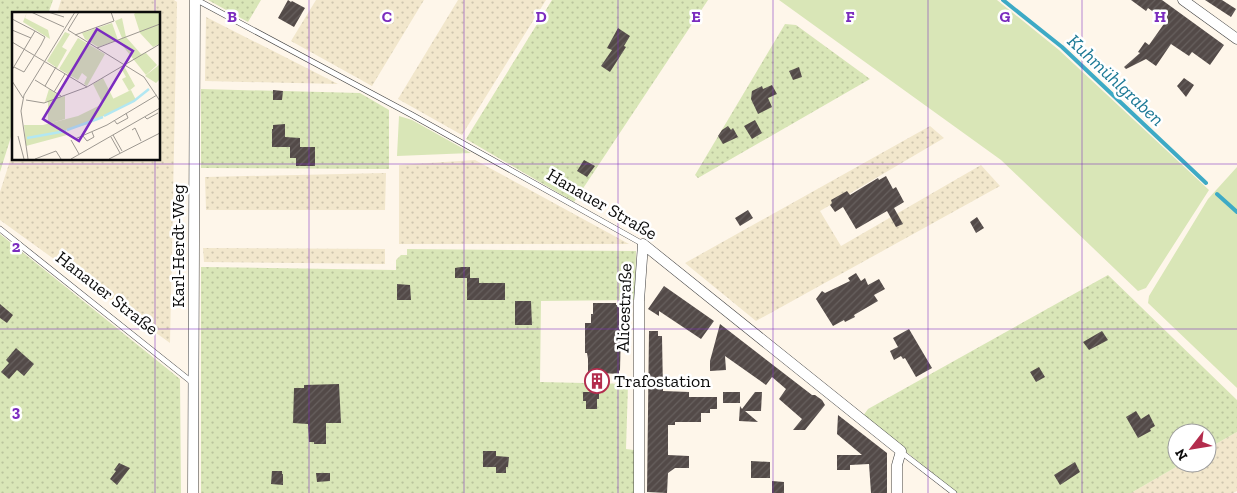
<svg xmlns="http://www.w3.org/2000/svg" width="1237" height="493" viewBox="0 0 1237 493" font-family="'Zilla Slab',serif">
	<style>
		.farmland { fill: url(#farmland-dots) }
		.grass { fill: #d9e6b7 }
		.garden { fill: url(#garden-dots) }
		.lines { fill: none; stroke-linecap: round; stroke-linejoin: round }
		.stream { stroke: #3daac5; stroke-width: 4 }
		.building { fill: url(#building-hatch) }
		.service-casing { stroke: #3e3e3e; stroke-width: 6 }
		.minor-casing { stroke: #3e3e3e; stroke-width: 11 }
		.service { stroke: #fff; stroke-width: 5 }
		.minor { stroke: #fff; stroke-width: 10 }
		.grid { fill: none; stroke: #7b2cbf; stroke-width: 1; stroke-opacity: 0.55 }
		.labels { text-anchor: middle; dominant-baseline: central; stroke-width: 5; stroke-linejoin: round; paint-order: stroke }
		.street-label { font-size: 18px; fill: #0b0b0b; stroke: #fff }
		.poi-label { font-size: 18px; fill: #0b0b0b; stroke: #fff; text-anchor: start }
		.water-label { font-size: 19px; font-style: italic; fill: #1c7995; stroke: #fff }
		.inset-river { fill: none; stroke: #b2e7f2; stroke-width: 2.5 }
		.inset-road { fill: none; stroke: #9d9891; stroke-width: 1 }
		.view { fill: #7b2cbf; fill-opacity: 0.15; stroke: #7b2cbf; stroke-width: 2.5 }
		.inset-edge { fill: none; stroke: #0b0b0b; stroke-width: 2.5 }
		.grid-label { font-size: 16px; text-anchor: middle; font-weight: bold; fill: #7b2cbf; stroke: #fff; stroke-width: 5; stroke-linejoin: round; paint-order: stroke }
	</style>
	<defs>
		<pattern id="farmland-dots" width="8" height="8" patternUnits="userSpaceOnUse" patternTransform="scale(1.25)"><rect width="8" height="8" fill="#f2e7cc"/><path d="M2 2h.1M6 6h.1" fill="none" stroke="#cec5ae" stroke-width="1.8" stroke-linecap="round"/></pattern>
		<pattern id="garden-dots" width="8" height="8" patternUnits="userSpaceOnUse" patternTransform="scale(1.25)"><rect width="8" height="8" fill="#d9e6b7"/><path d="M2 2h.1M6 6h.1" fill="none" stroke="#b9c49c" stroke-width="1.8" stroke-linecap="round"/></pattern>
		<pattern id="building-hatch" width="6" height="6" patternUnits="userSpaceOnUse" patternTransform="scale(1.25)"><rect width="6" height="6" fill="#534a48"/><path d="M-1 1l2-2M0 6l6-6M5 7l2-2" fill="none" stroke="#67605e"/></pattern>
	</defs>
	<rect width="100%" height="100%" fill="#fef6ea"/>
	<path class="farmland" d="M 61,0 L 174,0 L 177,2 L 170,343 L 0,220 L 0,192 L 14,148 L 14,159 L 159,159 L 159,14 L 57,14 Z
		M 316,0 L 424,0 L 372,86 L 291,41 Z
		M 458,0 L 546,0 L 462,135 L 398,99 Z
		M 206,17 L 338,84 L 205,81 Z
		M 930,126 L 944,138 L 820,211 L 841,246 L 981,165 L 1000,186 L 756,321 L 685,263 Z
		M 475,160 L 629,244 L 399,244 L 399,165 Z
		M 386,173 L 385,210 L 206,210 L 205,177 Z
		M 203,248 L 385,249 L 385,264 L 204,262 Z
		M 1237,432 L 1237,491 L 1233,493 L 1131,493 L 1183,463 L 1207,463 L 1207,449 Z"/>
	<path class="grass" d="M 779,0 L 997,0 L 1059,50 L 1209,190 L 1146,288 L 1138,291 L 1001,160 Z
		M 399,116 L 412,120 L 471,153 L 397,156 Z
		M 1237,167 L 1237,388 L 1148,303 L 1149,296 L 1208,199 Z"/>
	<path class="garden" d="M 0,0 L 53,0 L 48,14 L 14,14 L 14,127 L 0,172 Z
		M 208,0 L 261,0 L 248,22 Z
		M 552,0 L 708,0 L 574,202 L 466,139 Z
		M 785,24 L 796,25 L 870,79 L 698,178 L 695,175 Z
		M 201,89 L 360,93 L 389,110 L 389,169 L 201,168 Z
		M 0,234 L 180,379 L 181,493 L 0,493 Z
		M 407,249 L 636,251 L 635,300 L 541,301 L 540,382 L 628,384 L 626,449 L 634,450 L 634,493 L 201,493 L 201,267 L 396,270 L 396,260 L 401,255 L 407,255 Z
		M 1108,275 L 1237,400 L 1237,432 L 1207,449 L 1207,433 L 1177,433 L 1177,463 L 1183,463 L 1131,493 L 956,493 L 863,416 L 868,409 Z"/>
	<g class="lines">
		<path class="stream" d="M 1003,0 L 1062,47 L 1206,183
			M 1217,194 L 1237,212"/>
	</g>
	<path class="building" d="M 288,0 L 291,2 L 292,1 L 305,8 L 294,27 L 278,18 Z
		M 1131,0 L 1162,0 L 1224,45 L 1210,65 L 1192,52 L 1189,56 L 1171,44 L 1156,66 L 1146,59 L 1126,69 L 1124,67 L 1140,53 L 1138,52 L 1145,42 L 1149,45 L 1166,21 L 1148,8 L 1146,11 Z
		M 1205,0 L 1222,0 L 1236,9 L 1231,17 Z
		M 618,28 L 630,36 L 624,46 L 626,47 L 610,72 L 601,66 L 612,50 L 607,48 Z
		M 799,67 L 802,77 L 793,80 L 789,71 Z
		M 1184,78 L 1194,85 L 1186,97 L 1177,86 Z
		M 772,85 L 777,94 L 768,98 L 772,107 L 758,114 L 751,99 L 752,91 L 762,86 L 763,89 Z
		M 273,90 L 283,91 L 282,100 L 273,100 Z
		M 755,120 L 762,133 L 752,139 L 744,126 Z
		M 285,124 L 285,137 L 300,138 L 300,147 L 315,147 L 315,166 L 296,166 L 296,158 L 290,158 L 290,147 L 272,147 L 272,129 L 273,129 L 273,125 Z
		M 728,126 L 731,130 L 733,128 L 738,137 L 723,144 L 718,136 L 722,130 Z
		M 584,160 L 595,166 L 587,177 L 577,171 Z
		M 886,176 L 893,189 L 896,187 L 904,202 L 894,208 L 903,224 L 896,227 L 887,211 L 856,229 L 843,207 L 835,212 L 830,205 L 832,203 L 831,200 L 847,191 L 850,195 L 878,178 L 879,180 Z
		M 748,210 L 753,218 L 740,226 L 735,218 Z
		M 977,217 L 984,228 L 976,233 L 970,222 Z
		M 461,267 L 470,267 L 470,278 L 479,278 L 479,283 L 505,283 L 505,300 L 467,300 L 467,278 L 455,278 L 455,268 Z
		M 856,273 L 861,281 L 865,278 L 868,285 L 879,279 L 885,289 L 874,295 L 878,301 L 854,315 L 855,317 L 845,322 L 844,320 L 833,326 L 816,299 L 822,291 L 825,293 L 850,281 L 848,278 Z
		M 397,284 L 410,285 L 411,300 L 397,300 Z
		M 664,286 L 714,321 L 701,339 L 659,311 L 659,316 L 648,309 Z
		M 515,301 L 531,301 L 532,325 L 515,325 Z
		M 593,303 L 616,303 L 616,305 L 619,305 L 619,327 L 621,329 L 620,370 L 619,371 L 619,374 L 601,373 L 601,382 L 599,382 L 599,399 L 597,399 L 597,409 L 586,409 L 586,401 L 583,401 L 583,392 L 590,392 L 590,373 L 588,373 L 588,359 L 587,353 L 585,353 L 585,323 L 591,323 L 591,314 L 593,314 Z
		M 0,304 L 13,315 L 7,323 L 0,318 Z
		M 720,324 L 812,395 L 815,395 L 822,400 L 825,405 L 805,430 L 793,430 L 802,419 L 779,399 L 786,389 L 772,377 L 766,385 L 725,356 L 726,370 L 710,371 L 710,361 Z
		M 909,329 L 932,368 L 916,377 L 905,358 L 903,359 L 901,356 L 894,360 L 890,351 L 898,347 L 893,338 Z
		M 649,331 L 658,331 L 658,336 L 662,336 L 663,391 L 689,392 L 689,397 L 717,397 L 717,409 L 710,409 L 710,413 L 701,413 L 701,422 L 675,422 L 675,425 L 668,425 L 668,455 L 689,456 L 689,468 L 675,468 L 668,473 L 667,493 L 647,492 Z
		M 1102,331 L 1108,340 L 1089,350 L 1083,342 Z
		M 16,348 L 34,364 L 24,376 L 17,370 L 9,379 L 1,372 L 9,363 L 6,360 Z
		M 1039,367 L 1045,377 L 1036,382 L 1030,372 Z
		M 339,384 L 341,423 L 326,423 L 326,444 L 314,444 L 314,442 L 309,442 L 308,424 L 293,423 L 294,388 L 304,388 L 304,385 Z
		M 723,392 L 740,392 L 740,403 L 723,403 Z
		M 755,392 L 762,392 L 761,411 L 745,411 L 758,422 L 739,421 L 740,406 L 742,409 Z
		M 1136,411 L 1141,419 L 1149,414 L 1155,426 L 1150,429 L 1151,431 L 1138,438 L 1126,417 Z
		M 838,415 L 887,453 L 887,493 L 871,493 L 869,464 L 850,465 L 850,470 L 837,470 L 837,455 L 862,455 L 837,434 Z
		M 483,451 L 496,451 L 496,456 L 509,457 L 508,467 L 506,467 L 506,473 L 496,473 L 496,467 L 483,467 Z
		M 751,461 L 770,462 L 770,478 L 751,478 Z
		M 1075,462 L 1080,472 L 1060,485 L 1054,475 Z
		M 119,463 L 130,468 L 117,485 L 110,479 L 116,471 L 114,470 Z
		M 272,471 L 282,471 L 282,474 L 283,474 L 283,485 L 271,484 Z
		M 316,473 L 330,473 L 330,481 L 317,482 Z
		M 772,481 L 784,482 L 784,493 L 772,493 Z"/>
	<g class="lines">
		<defs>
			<path id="service" d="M 197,0 L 412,115 L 643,244
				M 0,229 L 193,383
				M 901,452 L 954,493"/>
			<path id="minor" d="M 1183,0 L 1237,39
				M 643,244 L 901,451 L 897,465 L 897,493
				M 193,493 L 195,0
				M 639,493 L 639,301 L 643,244"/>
		</defs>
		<use href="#service" class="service-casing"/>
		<use href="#minor" class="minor-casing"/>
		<use href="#service" class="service"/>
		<use href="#minor" class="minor"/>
	</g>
	<path class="grid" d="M 155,0 L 155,14M 309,0 L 309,493M 464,0 L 464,493M 618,0 L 618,493M 773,0 L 773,493M 928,0 L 928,493M 1082,0 L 1082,493M 155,159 L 155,493M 0,164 L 1237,164M 0,329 L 1237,329"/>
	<defs>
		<symbol id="building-ring" viewBox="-11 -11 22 22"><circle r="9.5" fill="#fff" stroke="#b32c4d" stroke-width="1.5"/><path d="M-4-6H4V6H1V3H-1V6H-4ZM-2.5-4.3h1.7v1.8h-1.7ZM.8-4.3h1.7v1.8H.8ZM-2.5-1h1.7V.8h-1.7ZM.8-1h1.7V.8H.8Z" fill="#b32c4d"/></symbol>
	</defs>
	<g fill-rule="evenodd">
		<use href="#building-ring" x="583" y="367" width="28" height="28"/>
	</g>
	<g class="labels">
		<g class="street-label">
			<text transform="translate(602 204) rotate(30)">Hanauer Straße</text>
			<text transform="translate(178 246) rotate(-90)">Karl-Herdt-Weg</text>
			<text transform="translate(107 293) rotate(38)">Hanauer Straße</text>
			<text transform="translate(624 308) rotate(-88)">Alicestraße</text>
		</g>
		<g class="poi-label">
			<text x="614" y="381">Trafostation</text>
		</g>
		<g class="water-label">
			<text transform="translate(1116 80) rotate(43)">Kuhmühlgraben</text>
		</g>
	</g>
	<g transform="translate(12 12)">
		<rect width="148" height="148" fill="#fef6ea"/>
		<path d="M 147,53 L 147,68 L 144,71 L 133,64 ZM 119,78 L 124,88 L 76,112 L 54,118 L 55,123 L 14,134 L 12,113 L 31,113 L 66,104 Z" fill="#d9e6b7"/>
		<path d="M 15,0 L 13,6 L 36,18 L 38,27 L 11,10 Z" fill="#d9e6b7"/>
		<path d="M 125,0 L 147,0 L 147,32 L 141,35 L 128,21 L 122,2 ZM 110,6 L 114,25 L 129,42 L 134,41 L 145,53 L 134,63 L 106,28 L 86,35 L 73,27 L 70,21 L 100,11 L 106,28 L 110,26 L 103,9 ZM 53,20 L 58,22 L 50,35 L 55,38 L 45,56 L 35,49 ZM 66,26 L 93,42 L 75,74 L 72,72 L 75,65 L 70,61 L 66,68 L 47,57 ZM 112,54 L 123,74 L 117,79 L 110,67 L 114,65 L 109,56 ZM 91,66 L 102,88 L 91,92 L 81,72 ZM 37,77 L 44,82 L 43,86 L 53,84 L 53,107 L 36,112 L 36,89 L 33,90 Z" fill="#d9e6b7"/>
		<path class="inset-river" d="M 92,104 L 122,89 L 137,77M 55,118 L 91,105M 15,126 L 54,119"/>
		<path class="inset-road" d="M 19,0 L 52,15M 36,0 L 52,5M 0,7 L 23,19 L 0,58M 0,18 L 19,26M 56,18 L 132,65 L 148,89M 56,18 L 67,0M 63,23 L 102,9 L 99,0M 0,30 L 75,75M 85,36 L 148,12M 2,55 L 12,60 L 29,33 L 33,25 L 23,19M 23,68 L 49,84M 0,69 L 11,86M 33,74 L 44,55M 42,80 L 53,62M 14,88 L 32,91 L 75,75 L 148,32M 133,105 L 135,107 L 146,101M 102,108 L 105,112 L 116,106 L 114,101M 120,118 L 123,116 L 129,129M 101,123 L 110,139M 6,124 L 12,147M 71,124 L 75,129 L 82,125 L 80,120M 99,125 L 108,141M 63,127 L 95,113 L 145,83M 59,128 L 67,142M 16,147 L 9,99 L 12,83 L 63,0M 23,147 L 44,139 L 49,147M 59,147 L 148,96M 97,147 L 148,121"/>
		<path class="view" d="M 85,17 L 121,39 L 67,129 L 31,107 Z"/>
		<rect width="148" height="148" class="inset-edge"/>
	</g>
	<g class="grid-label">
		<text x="232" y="22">B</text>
		<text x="387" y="22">C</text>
		<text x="541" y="22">D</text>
		<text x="696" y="22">E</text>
		<text x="850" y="22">F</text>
		<text x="1005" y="22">G</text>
		<text x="1160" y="22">H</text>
		<text x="16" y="252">2</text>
		<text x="16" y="417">3</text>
	</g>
	<g transform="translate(1192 448) rotate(239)"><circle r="24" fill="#ffffff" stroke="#9d9d9d"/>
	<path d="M0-4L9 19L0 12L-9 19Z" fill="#b32c4d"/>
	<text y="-8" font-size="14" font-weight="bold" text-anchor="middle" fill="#0b0b0b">N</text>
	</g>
</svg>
